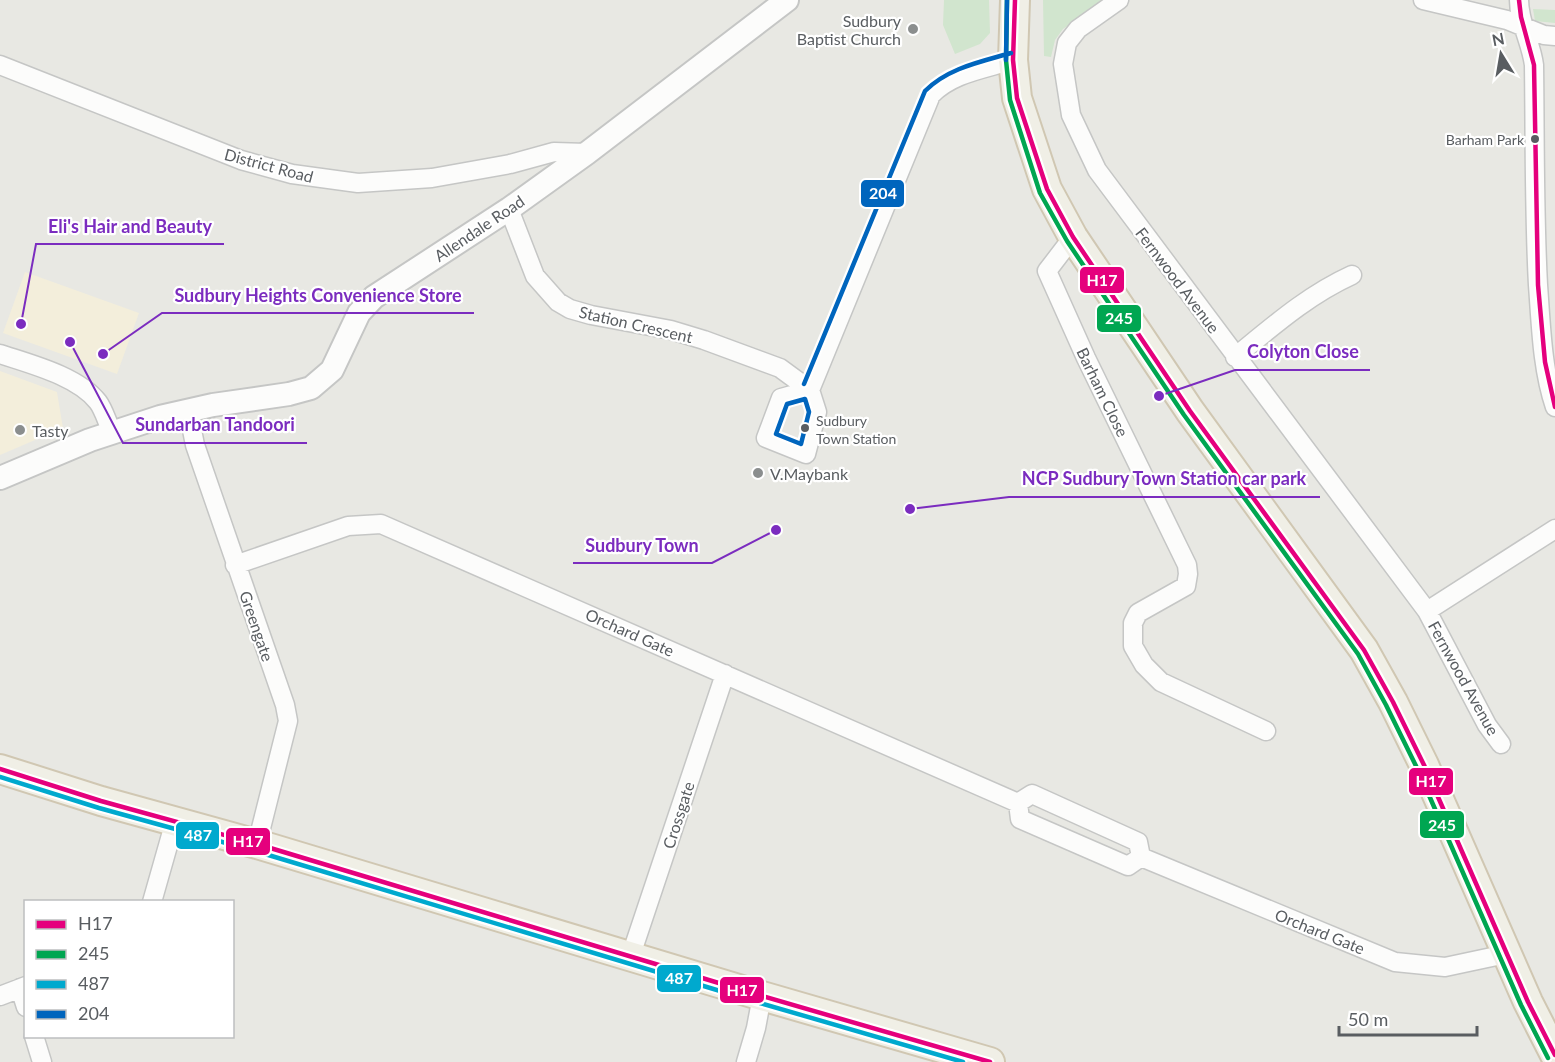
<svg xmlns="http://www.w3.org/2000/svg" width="1555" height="1062" viewBox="0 0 1555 1062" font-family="Lato,sans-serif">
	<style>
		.commercial { fill: #f3eedb }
		.green { fill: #d1e5ce }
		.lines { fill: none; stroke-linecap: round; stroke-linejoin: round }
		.minor-casing { stroke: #c5c6c5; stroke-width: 21 }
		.tertiary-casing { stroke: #c5c6c5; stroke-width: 26 }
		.primary-casing { stroke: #d0c7b2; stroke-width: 32 }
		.minor { stroke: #fcfcfb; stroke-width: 18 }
		.tertiary { stroke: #fcfcfb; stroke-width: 22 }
		.primary { stroke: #f0efe6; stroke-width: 28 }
		.bus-1-casing { stroke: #fff; stroke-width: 9 }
		.bus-2-casing { stroke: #fff; stroke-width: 9 }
		.bus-3-casing { stroke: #fff; stroke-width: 9 }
		.bus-4-casing { stroke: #fff; stroke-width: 9 }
		.bus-1 { stroke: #e5007d; stroke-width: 4.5 }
		.bus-2 { stroke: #00a651; stroke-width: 4.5 }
		.bus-3 { stroke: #00a9ce; stroke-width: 4.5 }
		.bus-4 { stroke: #0065bd; stroke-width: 4.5 }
		.poi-dot { fill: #8b8e8e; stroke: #fff; stroke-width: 2 }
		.bus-dot { fill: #595d61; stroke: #fff; stroke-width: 2 }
		.labels { text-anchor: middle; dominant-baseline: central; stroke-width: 4.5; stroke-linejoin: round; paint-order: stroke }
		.bus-label { font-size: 14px; fill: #595d61; stroke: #fff; text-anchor: end }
		.poi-label { font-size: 16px; fill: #595d61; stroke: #fff; text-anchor: start }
		.street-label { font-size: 16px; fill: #595d61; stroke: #fff }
		.leader { fill: none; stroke: #7b2cbf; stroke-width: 2 }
		.callout-dot { fill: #7b2cbf; stroke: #fff; stroke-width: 2 }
		.callout-label { font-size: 18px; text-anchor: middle; font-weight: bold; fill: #7b2cbf; stroke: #fff; stroke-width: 4.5; stroke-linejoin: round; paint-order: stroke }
		.line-badge { stroke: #fff; stroke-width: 2 }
		.badge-label { font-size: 16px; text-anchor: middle; font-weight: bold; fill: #fff }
	</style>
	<rect width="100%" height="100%" fill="#e8e8e3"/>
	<path class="commercial" d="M 25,272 L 139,313 L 117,374 L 3,333 Z
		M 0,371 L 57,392 L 63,428 L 0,455 Z"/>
	<path class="green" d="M 944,0 L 989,0 L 990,33 L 980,44 L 955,54 L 943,25 Z
		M 1043,0 L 1105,0 L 1063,29 L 1055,40 L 1051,57 L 1044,56 Z
		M 1533,9 L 1555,10 L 1555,23 L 1535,21 Z"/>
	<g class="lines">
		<defs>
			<path id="minor" d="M 1119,0 L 1078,29 L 1067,43 L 1063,64 L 1071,115 L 1097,170 L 1427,611 L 1487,725 L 1501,744
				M 1423,0 L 1507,20 L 1544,35 L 1555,36
				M 1519,0 C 1519,23 1531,42 1534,65 C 1535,138 1534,211 1538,285 C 1541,325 1542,369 1555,407
				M 0,65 L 241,160 L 292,174 L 358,183 L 432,178 L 510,164 L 554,152 L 587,153
				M 509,209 L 535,276 L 558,302 L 570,309 L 591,315 L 671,330 L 704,340 L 780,368 L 810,390
				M 1073,237 L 1047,271 L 1086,358 L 1187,565 L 1188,574 L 1186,586 L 1138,613 L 1133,623 L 1133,646 L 1144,665 L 1161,682 L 1266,731
				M 0,354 C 30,364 78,376 98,402 C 104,410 107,422 112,432
				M 1235,357 C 1273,326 1308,295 1352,275
				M 810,390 L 781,398 L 766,438 L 806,454 L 817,412 L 810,390 L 931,95 C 952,73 985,69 1013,60
				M 188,410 L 195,445 L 285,705 L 288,721 L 257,844
				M 235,565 L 348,526 L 381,524 L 1018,803
				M 1427,611 L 1555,529
				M 1018,803 L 1020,819 L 1128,866 L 1141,857
				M 1018,803 L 1032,794 L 1138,842 L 1141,857
				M 1141,857 L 1395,962 L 1445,967 L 1506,954
				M 152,902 L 175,821
				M 631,955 L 725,674
				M 20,988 L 26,1007
				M 0,996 L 26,986
				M 34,1036 L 42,1062
				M 746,1062 L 756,1028 L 762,996"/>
			<path id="tertiary" d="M 0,478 L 90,440 L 160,417 L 213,405 L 289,394 L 311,388 L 332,370 L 359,313 L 374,297 L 509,209 L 587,153 L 787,0"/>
			<path id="primary" d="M 1015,0 L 1013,60 L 1017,98 L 1047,189 L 1073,237 L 1190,411 L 1364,650 L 1393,702 L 1424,765 L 1528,1002 L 1555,1055
				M 0,769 L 101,801 L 257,844 L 762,996 L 990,1062"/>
		</defs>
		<use href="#minor" class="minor-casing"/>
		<use href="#tertiary" class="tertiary-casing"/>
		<use href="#primary" class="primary-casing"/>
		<use href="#minor" class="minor"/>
		<use href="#tertiary" class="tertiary"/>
		<use href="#primary" class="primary"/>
		<defs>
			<path id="bus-1" d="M 1015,0 L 1013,60 L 1017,98 L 1047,189 L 1073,237 L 1190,411 L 1364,650 L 1393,702 L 1424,765 L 1528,1002 L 1555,1055
				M 1519,0 L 1521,17 L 1534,65 L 1538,285 L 1545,362 L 1555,407
				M 0,769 L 101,801 L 257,844 L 762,996 L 990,1062"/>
			<path id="bus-2" d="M 1007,0 L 1006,60 L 1010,100 L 1040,193 L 1067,241 L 1184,415 L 1358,654 L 1386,705 L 1417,768 L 1521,1005 L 1548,1058"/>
			<path id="bus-3" d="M 0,777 L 99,808 L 255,851 L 760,1003 L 963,1062"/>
			<path id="bus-4" d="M 1006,60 L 1007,0
				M 804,384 L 925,91 C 948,68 980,62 1011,53
				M 805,399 L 809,412 L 801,444 L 776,434 L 787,404 Z"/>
		</defs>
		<use href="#bus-1" class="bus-1-casing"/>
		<use href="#bus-2" class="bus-2-casing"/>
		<use href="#bus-3" class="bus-3-casing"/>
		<use href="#bus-4" class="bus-4-casing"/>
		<use href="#bus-1" class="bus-1"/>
		<use href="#bus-2" class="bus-2"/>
		<use href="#bus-3" class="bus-3"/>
		<use href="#bus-4" class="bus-4"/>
	</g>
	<g class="poi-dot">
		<circle cx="913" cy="29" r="6"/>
		<circle cx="20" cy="430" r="6"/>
		<circle cx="758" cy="473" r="6"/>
	</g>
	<g class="bus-dot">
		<circle cx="1535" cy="139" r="5"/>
		<circle cx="805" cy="428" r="5"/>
	</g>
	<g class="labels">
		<g class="bus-label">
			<text x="1524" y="139">Barham Park</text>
			<text x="816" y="420" text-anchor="start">Sudbury<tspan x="816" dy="18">Town Station</tspan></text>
		</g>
		<g class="poi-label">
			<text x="901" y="20" text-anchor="end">Sudbury<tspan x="901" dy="18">Baptist Church</tspan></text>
			<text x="32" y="430">Tasty</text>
			<text x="770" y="473">V.Maybank</text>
		</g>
		<g class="street-label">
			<text transform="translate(269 165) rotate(15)">District Road</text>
			<text transform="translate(479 228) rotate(-34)">Allendale Road</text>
			<text transform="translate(1178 280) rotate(53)">Fernwood Avenue</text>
			<text transform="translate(636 324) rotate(13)">Station Crescent</text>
			<text transform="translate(1103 392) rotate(64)">Barham Close</text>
			<text transform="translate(257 626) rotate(71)">Greengate</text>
			<text transform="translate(630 632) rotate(24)">Orchard Gate</text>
			<text transform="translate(1464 678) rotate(61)">Fernwood Avenue</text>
			<text transform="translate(678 815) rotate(-72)">Crossgate</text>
			<text transform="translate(1320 931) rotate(22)">Orchard Gate</text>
		</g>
	</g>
	<path class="leader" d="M21 324L36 244H224M103 354L162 313H474M1159 396L1235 370H1370M70 342L123 443H307M910 509L1009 497H1320M776 530L712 563H573"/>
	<g class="callout-dot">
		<circle cx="21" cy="324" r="6"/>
		<circle cx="103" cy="354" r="6"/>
		<circle cx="1159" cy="396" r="6"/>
		<circle cx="70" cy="342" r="6"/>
		<circle cx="910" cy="509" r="6"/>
		<circle cx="776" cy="530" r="6"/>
	</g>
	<g class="callout-label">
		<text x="130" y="233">Eli's Hair and Beauty</text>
		<text x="318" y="302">Sudbury Heights Convenience Store</text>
		<text x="1303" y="358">Colyton Close</text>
		<text x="215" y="431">Sundarban Tandoori</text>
		<text x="1164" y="485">NCP Sudbury Town Station car park</text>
		<text x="642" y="552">Sudbury Town</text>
	</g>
	<g class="line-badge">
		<rect x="860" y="179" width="45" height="29" rx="6" fill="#0065bd"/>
		<rect x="1079" y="266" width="46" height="28" rx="6" fill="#e5007d"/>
		<rect x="1096" y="304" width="46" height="29" rx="6" fill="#00a651"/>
		<rect x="1408" y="767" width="46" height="29" rx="6" fill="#e5007d"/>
		<rect x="1419" y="810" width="46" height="29" rx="6" fill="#00a651"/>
		<rect x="175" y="821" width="45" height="29" rx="6" fill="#00a9ce"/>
		<rect x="225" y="827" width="46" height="29" rx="6" fill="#e5007d"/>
		<rect x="656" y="964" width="46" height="29" rx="6" fill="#00a9ce"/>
		<rect x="719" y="976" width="46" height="28" rx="6" fill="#e5007d"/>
	</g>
	<g class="badge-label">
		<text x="883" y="199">204</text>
		<text x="1102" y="286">H17</text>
		<text x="1119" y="324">245</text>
		<text x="1431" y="787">H17</text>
		<text x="1442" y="831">245</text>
		<text x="198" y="841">487</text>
		<text x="248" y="847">H17</text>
		<text x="679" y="984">487</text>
		<text x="742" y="996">H17</text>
	</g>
	<rect x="24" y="900" width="210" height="138" fill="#ffffff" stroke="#bdbec0" stroke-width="1.5"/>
	<rect x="36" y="920" width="30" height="9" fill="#e5007d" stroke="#bdbec0" stroke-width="1.5"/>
	<text x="78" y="930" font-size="18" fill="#595d61">H17</text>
	<rect x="36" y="950" width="30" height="9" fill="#00a651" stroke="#bdbec0" stroke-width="1.5"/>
	<text x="78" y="960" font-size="18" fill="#595d61">245</text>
	<rect x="36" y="980" width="30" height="9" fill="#00a9ce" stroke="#bdbec0" stroke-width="1.5"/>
	<text x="78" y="990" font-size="18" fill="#595d61">487</text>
	<rect x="36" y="1010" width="30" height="9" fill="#0065bd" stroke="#bdbec0" stroke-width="1.5"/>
	<text x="78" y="1020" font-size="18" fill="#595d61">204</text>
	<g transform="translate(1501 54) rotate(349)" stroke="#ffffff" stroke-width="4.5" paint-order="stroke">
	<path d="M0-4.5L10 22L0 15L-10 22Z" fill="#595d61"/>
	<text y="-9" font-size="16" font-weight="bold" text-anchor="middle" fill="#595d61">N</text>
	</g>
	<path d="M1339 1026v9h138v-9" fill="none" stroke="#595d61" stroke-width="3"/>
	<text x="1348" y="1026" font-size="18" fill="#595d61" stroke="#ffffff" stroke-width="4.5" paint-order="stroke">50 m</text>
</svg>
